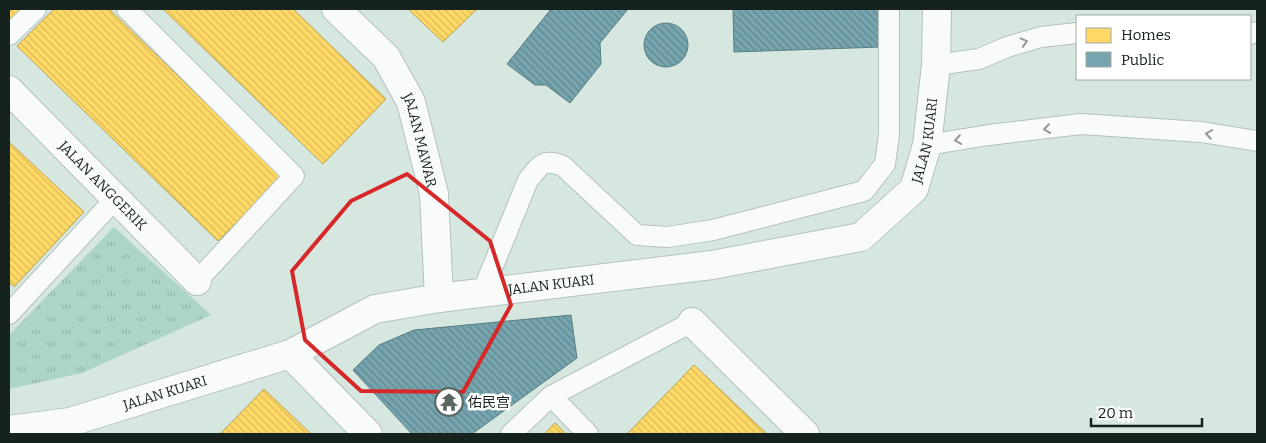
<svg xmlns="http://www.w3.org/2000/svg" width="1266" height="443" viewBox="0 0 1266 443" font-family="Bitter,'Noto Sans SC',serif">
	<style>
		.park { fill: url(#park-tufts) }
		.homes { fill: url(#homes-back-hatch); stroke: #b9a250 }
		.public { fill: url(#public-back-hatch); stroke: #597e83 }
		.lines { fill: none; stroke-linecap: round; stroke-linejoin: round }
		.service-casing { stroke: #b4c2bc; stroke-width: 22 }
		.minor-casing { stroke: #b4c2bc; stroke-width: 30 }
		.service { stroke: #f9fbfa; stroke-width: 20 }
		.minor { stroke: #f9fbfa; stroke-width: 28 }
		.oneway { stroke: #939997 }
		.marked { fill: none; stroke: #d62828; stroke-width: 4; stroke-linejoin: round }
		.labels { text-anchor: middle; dominant-baseline: central; stroke-width: 5; stroke-linejoin: round; paint-order: stroke }
		.street-label { font-size: 14px; fill: #16221d; stroke: #fff }
		.poi-label { font-size: 14px; fill: #16221d; stroke: #fff; text-anchor: start }
	</style>
	<defs>
		<pattern id="park-tufts" width="24" height="20" patternUnits="userSpaceOnUse" patternTransform="scale(1.25)"><rect width="24" height="20" fill="#add5c5"/><path d="M3 7l-1-3M5 7V3M7 7l1-3M15 17l-1-3M17 17v-4M19 17l1-3" fill="none" stroke="#94b7a9"/></pattern>
		<pattern id="homes-back-hatch" width="6" height="6" patternUnits="userSpaceOnUse" patternTransform="scale(1.25)"><rect width="6" height="6" fill="#ffd966"/><path d="M-1 5l2 2M0 0l6 6M5-1l2 2" fill="none" stroke="#daba58"/></pattern>
		<pattern id="public-back-hatch" width="6" height="6" patternUnits="userSpaceOnUse" patternTransform="scale(1.25)"><rect width="6" height="6" fill="#76a5af"/><path d="M-1 5l2 2M0 0l6 6M5-1l2 2" fill="none" stroke="#60868e"/></pattern>
	</defs>
	<rect width="100%" height="100%" fill="#d6e7e0"/>
	<path class="park" d="M 114,227 L 211,315 L 82,373 L 9,389 L 9,335 Z"/>
	<path class="homes" d="M 9,9 L 21,9 L 9,22 Z
		M 54,9 L 109,9 L 282,177 L 218,241 L 17,46 Z
		M 163,9 L 293,9 L 386,99 L 323,164 Z
		M 408,9 L 477,9 L 443,42 Z
		M 9,142 L 84,212 L 14,287 L 9,282 Z
		M 694,365 L 767,434 L 627,434 Z
		M 264,389 L 311,434 L 220,434 Z
		M 555,423 L 566,434 L 544,434 Z"/>
	<path class="public" d="M 551,9 L 628,9 L 600,43 L 601,64 L 570,103 L 546,85 L 535,85 L 507,64 Z
		M 733,9 L 880,9 L 881,47 L 734,52 Z
		M644 45a22 22 0 1 1 44 0a22 22 0 1 1-44 0Z
		M 571,315 L 577,358 L 472,434 L 412,434 L 353,370 L 379,345 L 414,330 Z"/>
	<g class="lines">
		<defs>
			<path id="service" d="M 127,9 L 294,176 L 197,281
				M 1250,34 L 1257,32
				M 9,35 L 36,9
				M 936,65 L 979,59 L 1007,47 L 1041,37 L 1077,33
				M 927,145 L 989,135 L 1081,124 L 1201,132 L 1257,141
				M 482,293 L 528,180 C 540,165 544,158 563,166 L 637,235 L 668,237 L 713,230 L 864,191 L 885,164 L 889,134 L 889,9
				M 9,314 L 115,199
				M 551,396 L 588,434
				M 511,434 L 551,396 L 692,322"/>
			<g id="minor">
				<path id="s1" d="M 336,9 L 386,57 L 411,102 L 434,194 L 439,298"/>
				<path id="s2" d="M 9,90 L 197,281"/>
				<path d="M 692,322 L 805,434"/>
				<path d="M 290,354 L 368,434"/>
				<path id="s3" d="M 9,430 L 70,422 L 290,354 L 375,309 L 439,298 L 712,265 L 861,237 L 914,189 L 927,145 L 936,65 L 937,9"/>
			</g>
		</defs>
		<use href="#service" class="service-casing"/>
		<use href="#minor" class="minor-casing"/>
		<use href="#service" class="service"/>
		<use href="#minor" class="minor"/>
	</g>
	<defs><path id="oneway-chevron" d="M-2-3.5L2.5 0L-2 3.5" fill="none" stroke-width="1.6" stroke-linecap="round" stroke-linejoin="round" transform="scale(1.25)"/></defs>
	<g class="oneway">
		<use href="#oneway-chevron" transform="translate(1024 42) rotate(-15)"/>
		<use href="#oneway-chevron" transform="translate(1047 129) rotate(172)"/>
		<use href="#oneway-chevron" transform="translate(1209 134) rotate(-171)"/>
		<use href="#oneway-chevron" transform="translate(958 140) rotate(171)"/>
	</g>
	<path class="marked" d="M 407,174 L 490,241 L 511,305 L 463,392 L 361,391 L 305,340 L 292,271 L 351,201 Z"/>
	<defs>
		<symbol id="temple-ring" viewBox="-11 -11 22 22"><circle r="9.5" fill="#fff" stroke="#596761" stroke-width="1.5"/><path d="M0-6L5-2H3V0L6.5 2.5H4V6H1.5V3h-3V6H-4V2.5H-6.5L-3 0V-2H-5Z" fill="#596761"/></symbol>
	</defs>
	<g fill-rule="evenodd">
		<use href="#temple-ring" x="433" y="386" width="32" height="32"/>
	</g>
	<g class="labels">
		<g class="street-label">
			<text stroke="none"><textPath href="#s3" startOffset="1001">JALAN KUARI</textPath></text>
			<text stroke="none"><textPath href="#s1" startOffset="160">JALAN MAWAR</textPath></text>
			<text stroke="none"><textPath href="#s2" startOffset="134">JALAN ANGGERIK</textPath></text>
			<text stroke="none"><textPath href="#s3" startOffset="566">JALAN KUARI</textPath></text>
			<text stroke="none"><textPath href="#s3" startOffset="161">JALAN KUARI</textPath></text>
		</g>
		<g class="poi-label">
			<text x="468" y="402">佑民宫</text>
		</g>
	</g>
	<rect width="1266" height="443" fill="none" stroke="#16221d" stroke-width="20"/>
	<rect x="1076" y="15" width="175" height="65" fill="#ffffff" stroke="#a2a7a5"/>
	<rect x="1086" y="28" width="25" height="15" fill="#ffd966" stroke="#a2a7a5"/>
	<text x="1121" y="40" font-size="15" fill="#16221d">Homes</text>
	<rect x="1086" y="52" width="25" height="15" fill="#76a5af" stroke="#a2a7a5"/>
	<text x="1121" y="65" font-size="15" fill="#16221d">Public</text>
	<path d="M1091 418v8h111v-8" fill="none" stroke="#16221d" stroke-width="2.5"/>
	<text x="1098" y="418" font-size="15" fill="#16221d" stroke="#ffffff" stroke-width="4" paint-order="stroke">20 m</text>
</svg>
